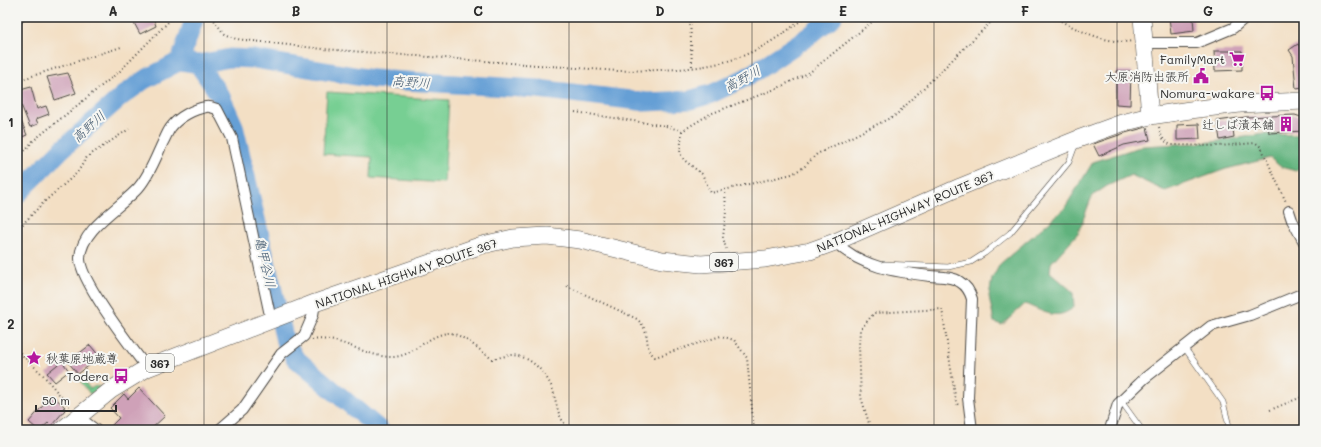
<svg xmlns="http://www.w3.org/2000/svg" width="1321" height="447" viewBox="0 0 1321 447" font-family="Mali,'Klee One',sans-serif">
	<style>
		.green { fill: #77cf93; stroke: #517d5f }
		.forest { fill: #61b27d; stroke: #466e54 }
		.lines { fill: none; stroke-linecap: round; stroke-linejoin: round }
		.river { stroke: #659fd5; stroke-width: 19 }
		.building { fill: #cfa1b8 }
		.service-casing { stroke: #494642; stroke-width: 6 }
		.minor-casing { stroke: #494642; stroke-width: 12 }
		.tertiary-casing { stroke: #494642; stroke-width: 14 }
		.primary-casing { stroke: #494642; stroke-width: 18 }
		.trunk-casing { stroke: #494642; stroke-width: 18 }
		.path { stroke: #494642; stroke-width: 2; stroke-dasharray: 1 3; stroke-linecap: butt }
		.service { stroke: #fff; stroke-width: 5 }
		.minor { stroke: #fff; stroke-width: 10 }
		.tertiary { stroke: #fff; stroke-width: 13 }
		.primary { stroke: #fff; stroke-width: 17 }
		.trunk { stroke: #fff; stroke-width: 17 }
		.grid { fill: none; stroke: #2b2b2b; stroke-width: 1; stroke-opacity: 0.55 }
		.labels { text-anchor: middle; dominant-baseline: central; stroke-width: 4; stroke-linejoin: round; paint-order: stroke }
		.shield { fill: #f6f6f2; stroke: #686867; stroke-width: 1 }
		.shield-label { font-size: 11px; font-weight: bold; fill: #2b2b2b }
		.poi-label { font-size: 12px; fill: #2b2b2b; stroke: #f6f6f2; text-anchor: end }
		.street-label { font-size: 12px; fill: #2b2b2b; stroke: #f6f6f2 }
		.water-label { font-size: 13px; font-style: italic; fill: #42596f; stroke: #f6f6f2 }
		.neatline { fill: none; stroke: #2b2b2b; stroke-width: 1.5 }
		.grid-label { font-size: 13px; text-anchor: middle; font-weight: bold; fill: #2b2b2b }
	</style>
	<rect width="100%" height="100%" fill="#f6f6f2"/>
	<filter id="ink" filterUnits="userSpaceOnUse"><feTurbulence type="fractalNoise" baseFrequency=".025" numOctaves="2"/><feDisplacementMap in="SourceGraphic" scale="8" xChannelSelector="R" yChannelSelector="G"/><feConvolveMatrix kernelMatrix="1 2 1 2 8 2 1 2 1" color-interpolation-filters="sRGB"/></filter>
	<filter id="wash" filterUnits="userSpaceOnUse"><feTurbulence type="fractalNoise" baseFrequency=".012" numOctaves="4" result="noise"/><feDisplacementMap in="SourceGraphic" scale="16" xChannelSelector="R" yChannelSelector="G"/><feGaussianBlur stdDeviation="0.9" result="paint"/><feColorMatrix in="noise" values="0 0 0 0 0 0 0 0 0 0 0 0 0 0 0 0 0 1.4 0 .05"/><feComposite in="paint" operator="in"/></filter>
	<g filter="url(#wash)">
		<rect width="100%" height="100%" fill="#f3dfc4"/>
		<path class="green" d="M 327,92 L 449,100 L 444,183 L 371,178 L 372,157 L 323,154 Z
			M 81,377 L 90,389 L 96,386 L 100,387 L 90,394 L 79,379 Z"/>
		<path class="forest" d="M 1264,134 L 1304,135 L 1304,163 L 1296,171 L 1281,167 L 1270,158 L 1226,169 L 1165,191 L 1131,175 L 1107,186 L 1092,196 L 1078,233 L 1051,263 L 1050,272 L 1073,292 L 1074,307 C 1057,322 1043,311 1025,304 L 1002,325 L 994,322 L 989,296 L 992,279 L 1000,264 L 1064,209 L 1093,162 L 1143,146 L 1213,142 Z"/>
		<g class="lines">
			<path class="river" d="M 180,61 L 195,17
				M 198,64 L 221,97 L 234,126 L 285,341 L 295,358 L 380,430
				M 17,195 L 60,151 L 122,96 L 144,80 L 180,61 L 198,64 L 230,58 L 254,59 L 373,79 L 538,89 L 647,102 L 690,100 L 711,94 L 747,77 L 809,36 L 833,17"/>
		</g>
		<g id="blocks">
			<path class="building" d="M 131,17 L 153,17 L 156,26 L 140,34 Z
				M 1169,17 L 1193,17 L 1194,31 L 1171,34 Z
				M 1298,44 L 1304,54 L 1304,88 L 1296,89 L 1293,56 L 1289,50 Z
				M 1214,51 L 1242,51 L 1242,70 L 1215,71 Z
				M 1116,71 L 1131,71 L 1130,105 L 1116,104 Z
				M 68,73 L 76,93 L 55,100 L 47,77 Z
				M 31,87 L 37,109 L 46,106 L 49,114 L 36,119 L 38,124 L 30,127 L 19,100 L 17,101 L 17,91 Z
				M 17,111 L 27,135 L 17,139 Z
				M 1295,115 L 1304,118 L 1304,131 L 1269,133 L 1268,125 L 1253,126 L 1233,129 L 1234,137 L 1220,140 L 1217,121 L 1246,117 Z
				M 1199,124 L 1200,139 L 1177,140 L 1177,125 Z
				M 1147,127 L 1150,140 L 1124,145 L 1099,156 L 1093,144 L 1125,133 Z
				M 90,345 L 100,357 L 78,374 L 68,362 Z
				M 62,361 L 69,371 L 55,382 L 47,373 Z
				M 139,388 L 165,416 L 150,430 L 107,430 L 119,418 L 110,408 L 124,394 L 128,399 Z
				M 52,395 L 65,407 L 63,408 L 65,410 L 51,426 L 48,423 L 40,430 L 38,430 L 29,422 Z"/>
		</g>
	</g>
	<g filter="url(#ink)">
		<use href="#blocks" fill-opacity="0" stroke="#494642" stroke-width="1"/>
		<g class="lines">
			<defs>
				<path id="service" d="M 884,264 L 948,267 L 971,262 L 985,253 L 1010,233 L 1069,162 L 1076,143
					M 1184,347 L 1223,402 L 1230,430
					M 1121,401 L 1142,430"/>
				<path id="minor" d="M 1143,43 L 1197,43 L 1233,28 L 1246,17
					M 1289,211 L 1292,220 L 1304,242
					M 835,242 C 861,267 895,272 930,276 C 939,277 952,276 960,282 C 967,286 970,292 972,299 L 968,398 L 972,430
					M 147,368 C 132,348 79,280 80,258 C 81,228 122,207 139,187 C 150,174 156,157 163,142 C 166,137 168,130 172,126 C 179,117 194,109 206,107 C 209,106 214,108 217,109 L 232,138 L 271,320
					M 77,416 L 96,430
					M 219,430 L 242,410 L 281,354 L 304,336 L 313,315 L 315,303
					M 1112,430 L 1111,426 L 1118,404 L 1145,378 L 1211,326 L 1250,315 L 1304,293"/>
				<path id="tertiary" d="M 17,18 L 18,17"/>
				<path id="primary" d="M 1142,17 L 1150,116"/>
				<path id="trunk" d="M 62,430 L 111,390 L 147,368 L 315,303 L 482,245 L 513,238 L 547,236 L 580,240 L 662,260 L 701,264 L 765,259 L 810,251 L 835,242 L 960,187 L 1078,139 L 1122,123 L 1150,116 L 1190,110 L 1240,104 L 1304,101"/>
			</defs>
			<use href="#service" class="service-casing"/>
			<use href="#minor" class="minor-casing"/>
			<use href="#tertiary" class="tertiary-casing"/>
			<use href="#primary" class="primary-casing"/>
			<use href="#trunk" class="trunk-casing"/>
			<path class="path" d="M 212,17 L 224,34 L 236,39 L 323,49 L 618,71 C 655,70 695,71 731,60 C 758,52 784,34 805,17
				M 690,17 L 692,67
				M 1055,17 L 1061,21 L 1064,17
				M 1061,21 C 1080,31 1110,45 1132,41
				M 17,81 L 121,47
				M 575,112 L 666,126 L 682,131 L 710,114 L 778,88 L 810,72 L 878,17
				M 1159,127 C 1161,136 1163,142 1172,145 L 1219,146 L 1256,143 L 1261,147 L 1286,202
				M 682,131 L 680,153 L 684,160 L 702,174 L 711,193 L 792,174 L 804,167 L 817,154 L 896,115 L 996,17
				M 17,160 L 33,141 L 120,71 L 173,17
				M 725,189 L 726,212 L 723,237 L 726,249
				M 17,230 L 44,202 L 77,173 L 87,157 L 129,129
				M 567,286 L 637,319 C 654,335 641,345 655,357 L 721,336 L 734,340 L 747,358 L 754,430
				M 312,340 C 340,335 364,357 392,357 C 413,357 427,335 448,333 C 460,332 482,352 492,359 C 499,358 507,355 513,355 C 532,356 550,377 554,394 C 558,411 558,417 570,430
				M 17,350 L 43,375 L 69,406
				M 1270,410 L 1304,396
				M 871,430 L 861,397 L 859,345 L 860,330 L 874,313 L 942,309 L 956,402 L 958,405"/>
			<use href="#service" class="service"/>
			<use href="#minor" class="minor"/>
			<use href="#tertiary" class="tertiary"/>
			<use href="#primary" class="primary"/>
			<use href="#trunk" class="trunk"/>
		</g>
	</g>
	<path class="grid" d="M 204,17 L 204,430M 387,17 L 387,430M 569,17 L 569,430M 752,17 L 752,430M 934,17 L 934,430M 1117,17 L 1117,430M 17,224 L 1304,224"/>
	<defs>
		<symbol id="supermarket-bare" viewBox="-9 -9 18 18"><path d="M-6-5.5h2.5l.6 2H6L4.5 2H-2.5L-4.4-4H-6ZM-1.5 3.2a1.3 1.3 0 1 0 .1 0ZM3 3.2a1.3 1.3 0 1 0 .1 0Z" fill="#b5179e" stroke="#f6f6f2" stroke-width="2.5" paint-order="stroke"/></symbol>
		<symbol id="civic-bare" viewBox="-9 -9 18 18"><path d="M-.6-6.5H3V-4.5H.6V-3L4-1V1h2V6H-6V1h2V-1L-.6-3ZM-1.2 2.5V6h2.4V2.5Z" fill="#b5179e" stroke="#f6f6f2" stroke-width="2.5" paint-order="stroke"/></symbol>
		<symbol id="bus-bare" viewBox="-9 -9 18 18"><path d="M-5-6H5V4H4V6H2V4H-2V6H-4V4H-5ZM-3.5-4V0h7V-4ZM-3.5 1.2v1.5H-2V1.2ZM2 1.2v1.5H3.5V1.2Z" fill="#b5179e" stroke="#f6f6f2" stroke-width="2.5" paint-order="stroke"/></symbol>
		<symbol id="building-bare" viewBox="-9 -9 18 18"><path d="M-4-6H4V6H1V3H-1V6H-4ZM-2.5-4.3h1.7v1.8h-1.7ZM.8-4.3h1.7v1.8H.8ZM-2.5-1h1.7V.8h-1.7ZM.8-1h1.7V.8H.8Z" fill="#b5179e" stroke="#f6f6f2" stroke-width="2.5" paint-order="stroke"/></symbol>
		<symbol id="sight-bare" viewBox="-9 -9 18 18"><path d="M0-6L1.8-2.2L6-1.7L2.9 1.2L3.7 5.4L0 3.3L-3.7 5.4L-2.9 1.2L-6-1.7L-1.8-2.2Z" fill="#b5179e" stroke="#f6f6f2" stroke-width="2.5" paint-order="stroke"/></symbol>
	</defs>
	<g fill-rule="evenodd">
		<use href="#supermarket-bare" x="1226" y="48" width="22" height="22"/>
		<use href="#civic-bare" x="1190" y="65" width="22" height="22"/>
		<use href="#bus-bare" x="1256" y="82" width="22" height="22"/>
		<use href="#building-bare" x="1275" y="113" width="22" height="22"/>
		<use href="#sight-bare" x="23" y="347" width="22" height="22"/>
		<use href="#bus-bare" x="110" y="365" width="22" height="22"/>
	</g>
	<g class="labels">
		<g class="shield">
			<rect x="710" y="253" width="28" height="18" rx="3"/>
			<rect x="146" y="354" width="28" height="18" rx="3"/>
		</g>
		<g class="shield-label">
			<text x="724" y="262">367</text>
			<text x="160" y="363">367</text>
		</g>
		<g class="poi-label">
			<text x="1225" y="59">FamilyMart</text>
			<text x="1189" y="76">大原消防出張所</text>
			<text x="1255" y="93">Nomura-wakare</text>
			<text x="1274" y="124">辻しば漬本舗</text>
			<text x="46" y="358" text-anchor="start">秋葉原地蔵尊</text>
			<text x="109" y="376">Todera</text>
		</g>
		<g class="street-label">
			<text transform="translate(905 211) rotate(-23)">NATIONAL HIGHWAY ROUTE 367</text>
			<text transform="translate(406 273) rotate(-19)">NATIONAL HIGHWAY ROUTE 367</text>
		</g>
		<g class="water-label">
			<text transform="translate(742 78) rotate(-29)">高野川</text>
			<text transform="translate(411 81) rotate(4)">高野川</text>
			<text transform="translate(88 126) rotate(-42)">高野川</text>
			<text transform="translate(266 262) rotate(77)">亀甲谷川</text>
		</g>
	</g>
	<rect width="1321" height="447" fill="none" stroke="#f6f6f2" stroke-width="44"/>
	<path d="M36 405v6h80v-6" fill="none" stroke="#2b2b2b" stroke-width="2"/>
	<text x="42" y="405" font-size="12" fill="#2b2b2b" stroke="#f6f6f2" stroke-width="3" paint-order="stroke">50 m</text>
	<rect x="22" y="22" width="1277" height="403" class="neatline"/>
	<g class="grid-label">
		<text x="113" y="16">A</text>
		<text x="296" y="16">B</text>
		<text x="478" y="16">C</text>
		<text x="660" y="16">D</text>
		<text x="843" y="16">E</text>
		<text x="1025" y="16">F</text>
		<text x="1208" y="16">G</text>
		<text x="11" y="127">1</text>
		<text x="11" y="329">2</text>
	</g>
</svg>
